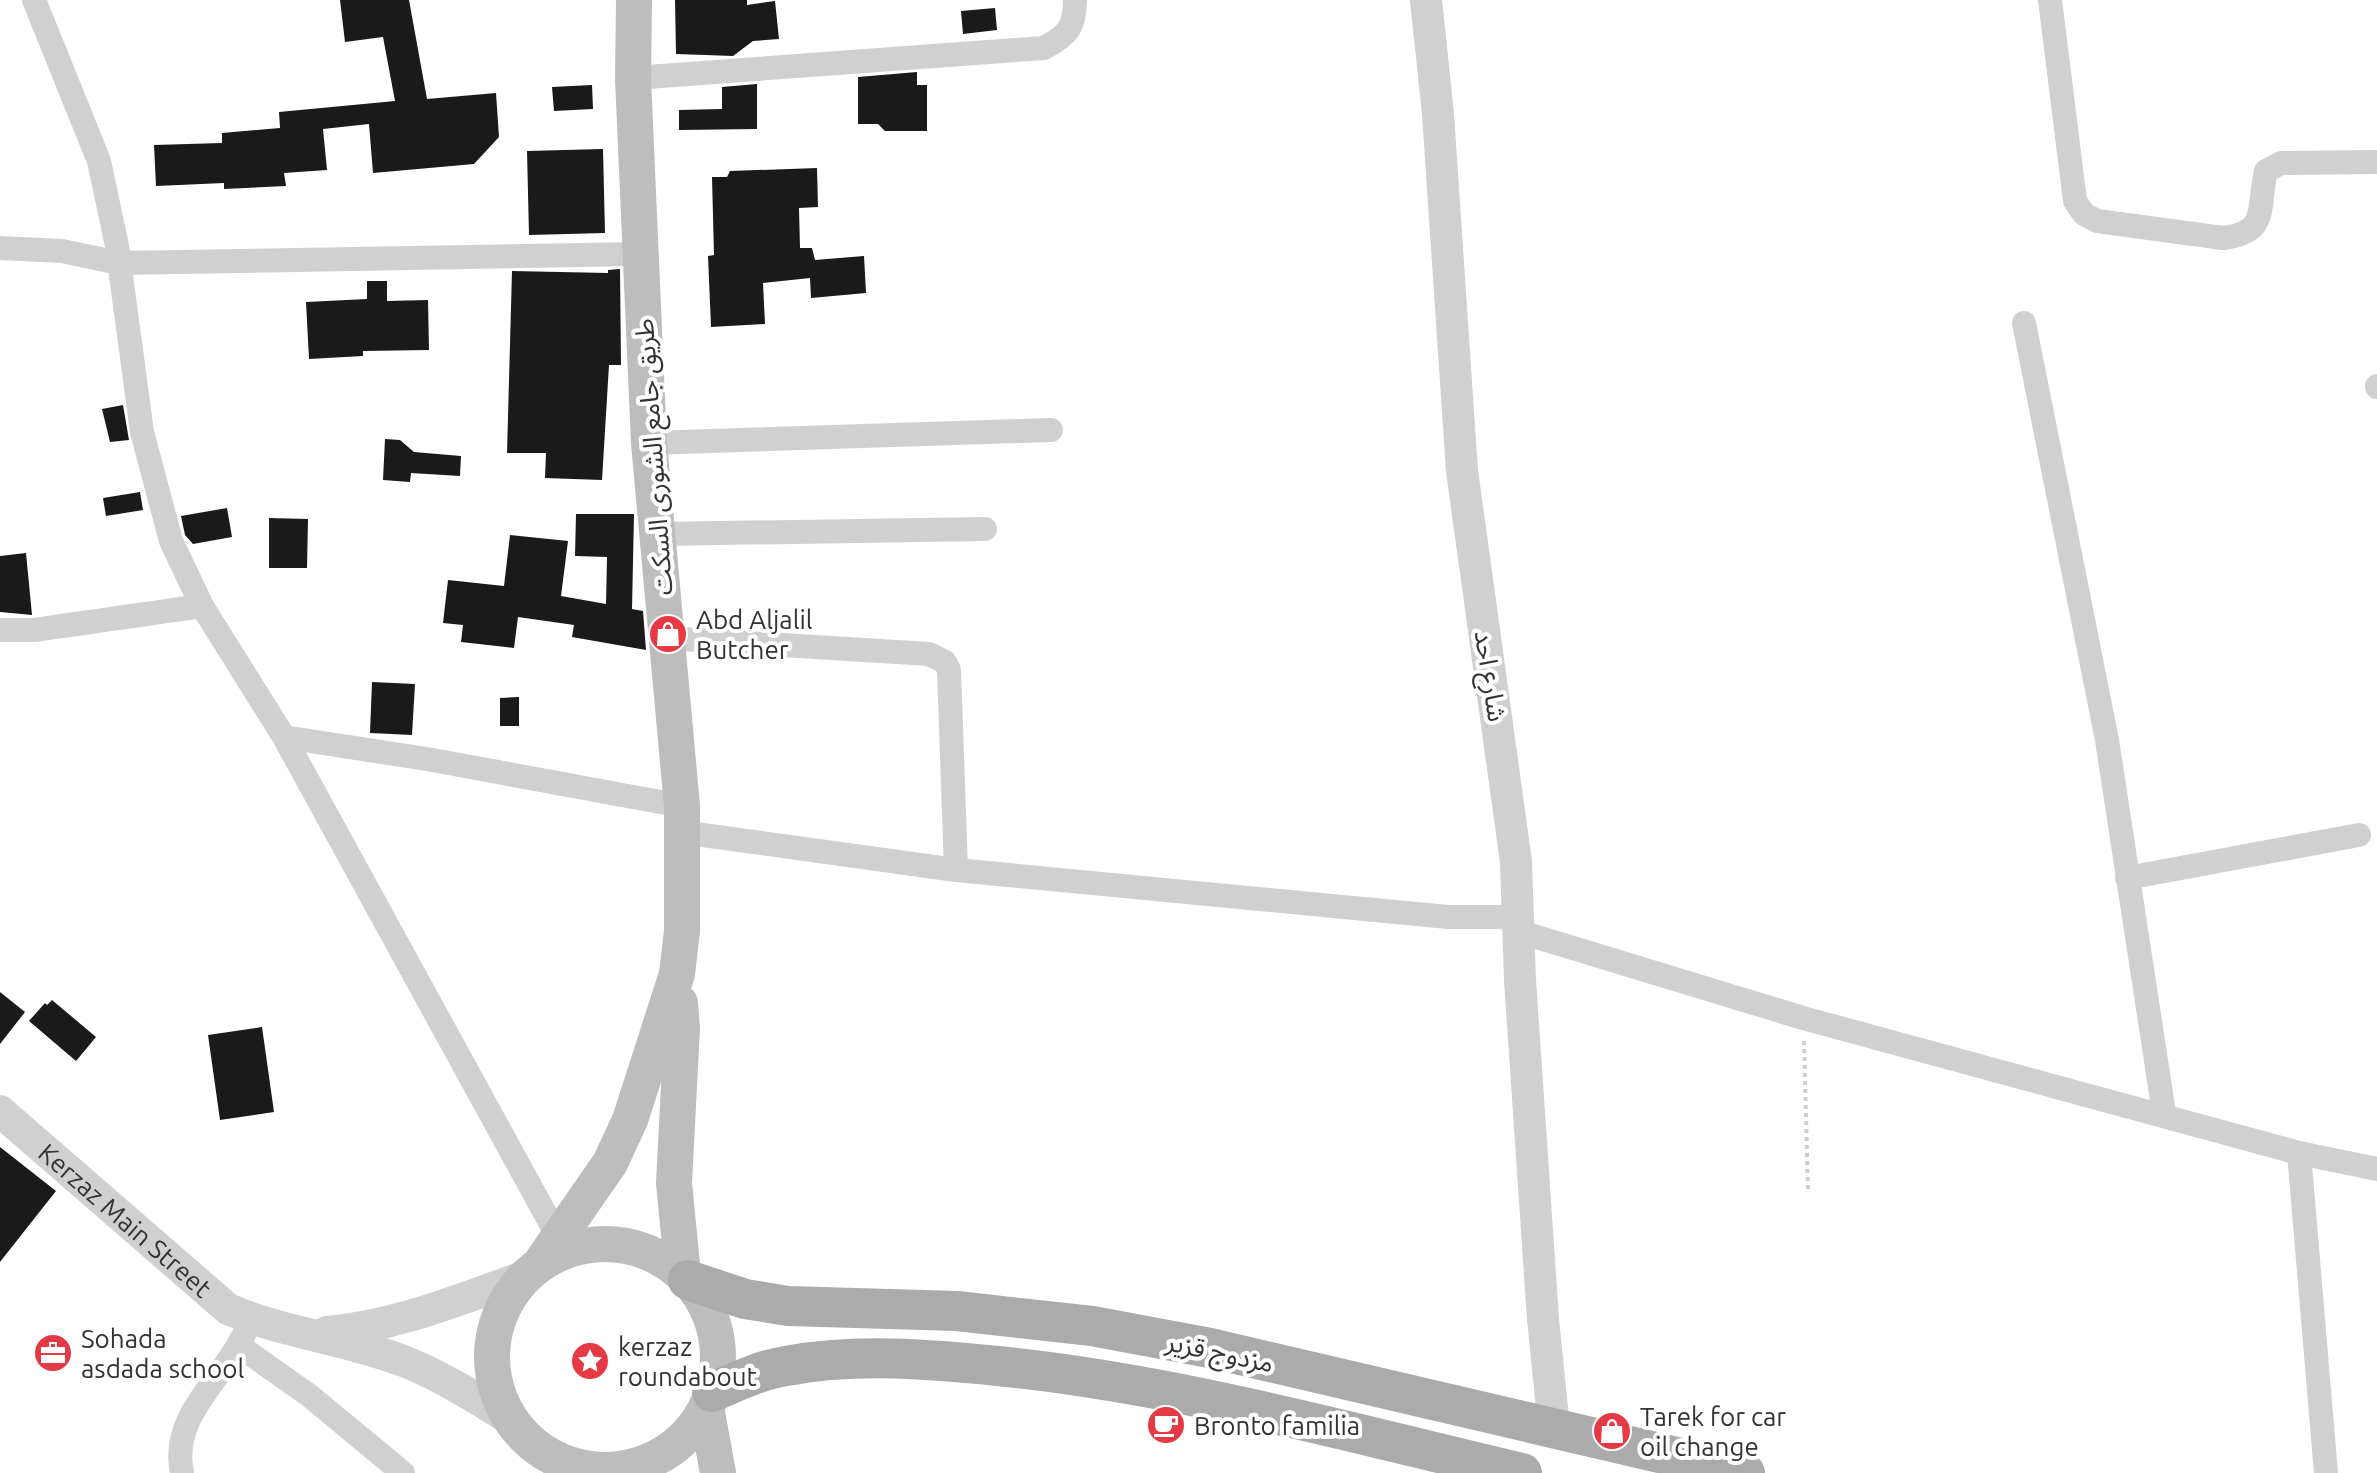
<svg xmlns="http://www.w3.org/2000/svg" width="2377" height="1473" viewBox="0 0 2377 1473" font-family="Ubuntu,'Noto Sans Arabic',sans-serif">
	<style>
		.building { fill: #1a1a1a }
		.lines { fill: none; stroke-linecap: round; stroke-linejoin: round }
		.path { stroke: #cdcdcd; stroke-width: 4; stroke-dasharray: 4 4; stroke-linecap: butt }
		.service { stroke: #d0d0d0; stroke-width: 12 }
		.minor { stroke: #d0d0d0; stroke-width: 24 }
		.tertiary { stroke: #d0d0d0; stroke-width: 32 }
		.secondary { stroke: #bdbdbd; stroke-width: 36 }
		.primary { stroke: #ababab; stroke-width: 40 }
		.labels { text-anchor: middle; dominant-baseline: central; stroke-width: 8; stroke-linejoin: round; paint-order: stroke }
		.street-label { font-size: 26px; fill: #333; stroke: #fff }
		.poi-label { font-size: 26px; fill: #333; stroke: #fff; text-anchor: start }
	</style>
	<rect width="100%" height="100%" fill="#fff"/>
	<path class="building" d="M 340,0 L 409,0 L 427,99 L 496,93 L 499,137 L 474,164 L 373,173 L 369,124 L 323,129 L 327,170 L 284,173 L 286,186 L 224,189 L 224,183 L 156,186 L 154,145 L 222,143 L 222,133 L 280,128 L 279,112 L 395,101 L 383,37 L 345,42 Z
		M 675,0 L 747,0 L 747,5 L 775,1 L 779,39 L 753,41 L 733,56 L 676,54 Z
		M 995,8 L 997,30 L 963,34 L 961,11 Z
		M 917,72 L 917,85 L 927,85 L 927,131 L 885,131 L 878,124 L 858,124 L 858,77 Z
		M 757,84 L 757,129 L 679,130 L 679,110 L 722,109 L 722,87 Z
		M 592,85 L 593,109 L 554,111 L 552,87 Z
		M 603,149 L 605,233 L 529,235 L 527,151 Z
		M 817,168 L 818,207 L 799,208 L 800,248 L 812,248 L 815,260 L 864,256 L 866,293 L 811,298 L 810,278 L 763,283 L 765,324 L 711,327 L 708,256 L 714,255 L 712,177 L 727,177 L 730,171 Z
		M 620,269 L 621,365 L 609,365 L 602,480 L 545,478 L 546,453 L 507,453 L 512,271 L 608,273 L 608,270 Z
		M 367,281 L 387,281 L 387,301 L 428,300 L 429,350 L 363,351 L 363,356 L 309,359 L 306,302 L 367,299 Z
		M 123,405 L 129,440 L 110,442 L 102,409 Z
		M 385,439 L 400,440 L 414,452 L 461,456 L 460,476 L 411,473 L 410,482 L 383,480 Z
		M 140,492 L 143,510 L 106,516 L 103,498 Z
		M 227,508 L 232,537 L 193,544 L 185,535 L 181,516 Z
		M 576,514 L 634,514 L 632,609 L 643,611 L 646,650 L 572,637 L 574,625 L 518,617 L 514,648 L 461,642 L 463,625 L 443,623 L 448,580 L 504,586 L 510,535 L 568,541 L 561,596 L 606,604 L 607,557 L 575,556 Z
		M 269,518 L 308,519 L 307,568 L 269,568 Z
		M 26,553 L 32,615 L 0,612 L 0,556 Z
		M 372,682 L 415,684 L 412,735 L 370,733 Z
		M 519,697 L 519,726 L 500,726 L 500,698 Z
		M 0,992 L 25,1012 L 0,1044 Z
		M 52,1000 L 96,1037 L 76,1061 L 29,1021 L 45,1003 L 47,1005 Z
		M 262,1027 L 274,1112 L 220,1120 L 208,1035 Z
		M 0,1147 L 56,1191 L 0,1262 Z"/>
	<g class="lines">
		<path class="path" d="M 1804,1041 L 1808,1190"/>
		<path class="service" d="M 554,1457 L 564,1473"/>
		<path class="minor" d="M 34,0 L 99,161 L 117,246 L 142,432 L 171,541 L 202,606 L 284,737 L 557,1235
			M 2050,0 L 2075,201 L 2084,214 L 2097,221 L 2223,238 C 2270,232 2257,208 2266,171 L 2281,163 L 2377,162
			M 633,78 L 1044,48 C 1068,35 1075,27 1075,0
			M 0,248 L 62,251 L 119,263 L 641,254
			M 2024,323 L 2107,740 L 2164,1113
			M 2377,386 L 2377,387
			M 649,443 L 1051,430
			M 657,534 L 985,529
			M 0,630 L 34,630 L 202,606
			M 666,638 L 929,654 L 945,662 L 949,670 L 956,870
			M 284,737 L 427,759 L 682,806
			M 681,832 L 956,870 L 1448,917 L 1516,917
			M 2127,878 L 2359,835
			M 1517,931 L 1803,1018 L 2299,1153 L 2377,1169
			M 2299,1153 L 2326,1473
			M 238,1345 L 310,1396 L 403,1473
			M 182,1473 C 170,1415 222,1382 245,1332"/>
		<g class="tertiary">
			<path d="M 1426,0 L 1438,114 L 1462,471 L 1516,862 L 1520,980 L 1543,1319 L 1554,1428"/>
			<path id="s1" d="M 0,1111 L 228,1309 C 286,1334 348,1339 406,1362 C 443,1377 476,1398 510,1419"/>
			<path d="M 327,1332 C 397,1326 460,1299 526,1276"/>
		</g>
		<path class="secondary" d="M 680,1003 L 682,1028 L 674,1183 L 683,1275
			M492 1357a113 113 0 1 1 226 0a113 113 0 1 1-226 0Z
			M 540,1264 L 610,1163 L 630,1120 L 677,974 L 682,931 L 682,806 L 649,443 L 633,78 L 634,0
			M 706,1407 L 718,1473"/>
		<path class="primary" d="M 688,1280 L 745,1299 L 788,1306 L 957,1311 L 1092,1326 L 1210,1348 L 1745,1473
			M 712,1392 C 736,1382 760,1370 786,1366 C 856,1353 928,1359 998,1366 C 1176,1384 1348,1432 1522,1473"/>
	</g>
	<defs>
		<symbol id="shop-disc" viewBox="-11 -11 22 22"><circle r="9.5" fill="#e63946" stroke="#fff"/><path d="M-5-2.5h2.3a2.7 3.5 0 0 1 5.4 0H5L5.5 6h-11ZM-1.5-2.5h3a1.5 2.3 0 0 0-3 0Z" fill="#fff"/></symbol>
		<symbol id="office-disc" viewBox="-11 -11 22 22"><circle r="9.5" fill="#e63946" stroke="#fff"/><path d="M-6-3h4V-5.5h4V-3h4V5H-6ZM-1-4.5V-3h2v-1.5ZM-6 0V1H6V0Z" fill="#fff"/></symbol>
		<symbol id="sight-disc" viewBox="-11 -11 22 22"><circle r="9.5" fill="#e63946" stroke="#fff"/><path d="M0-6L1.8-2.2L6-1.7L2.9 1.2L3.7 5.4L0 3.3L-3.7 5.4L-2.9 1.2L-6-1.7L-1.8-2.2Z" fill="#fff"/></symbol>
		<symbol id="cafe-disc" viewBox="-11 -11 22 22"><circle r="9.5" fill="#e63946" stroke="#fff"/><path d="M-5.5-4.5H6V0H3Q3 3.5 0 3.5H-2.5Q-5.5 3.5-5.5 0ZM3-3.2v2h1.7v-2ZM-6 4.5H4V6H-6Z" fill="#fff"/></symbol>
	</defs>
	<g fill-rule="evenodd">
		<use href="#shop-disc" x="646" y="612" width="44" height="44"/>
		<use href="#office-disc" x="31" y="1331" width="44" height="44"/>
		<use href="#sight-disc" x="568" y="1339" width="44" height="44"/>
		<use href="#cafe-disc" x="1144" y="1403" width="44" height="44"/>
		<use href="#shop-disc" x="1590" y="1409" width="44" height="44"/>
	</g>
	<g class="labels">
		<g class="street-label">
			<text transform="translate(653 457) rotate(-94)">طريق جامع الشورى السكت</text>
			<text transform="translate(1491 676) rotate(81)">شارع احد</text>
			<text stroke="none"><textPath href="#s1" startOffset="166">Kerzaz Main Street</textPath></text>
			<text transform="translate(1220 1352) rotate(12)">مزدوج قزير</text>
		</g>
		<g class="poi-label">
			<text x="696" y="619">Abd Aljalil<tspan x="696" dy="30">Butcher</tspan></text>
			<text x="81" y="1338">Sohada<tspan x="81" dy="30">asdada school</tspan></text>
			<text x="618" y="1346">kerzaz<tspan x="618" dy="30">roundabout</tspan></text>
			<text x="1640" y="1416">Tarek for car<tspan x="1640" dy="30">oil change</tspan></text>
			<text x="1194" y="1425">Bronto familia</text>
		</g>
	</g>
</svg>
